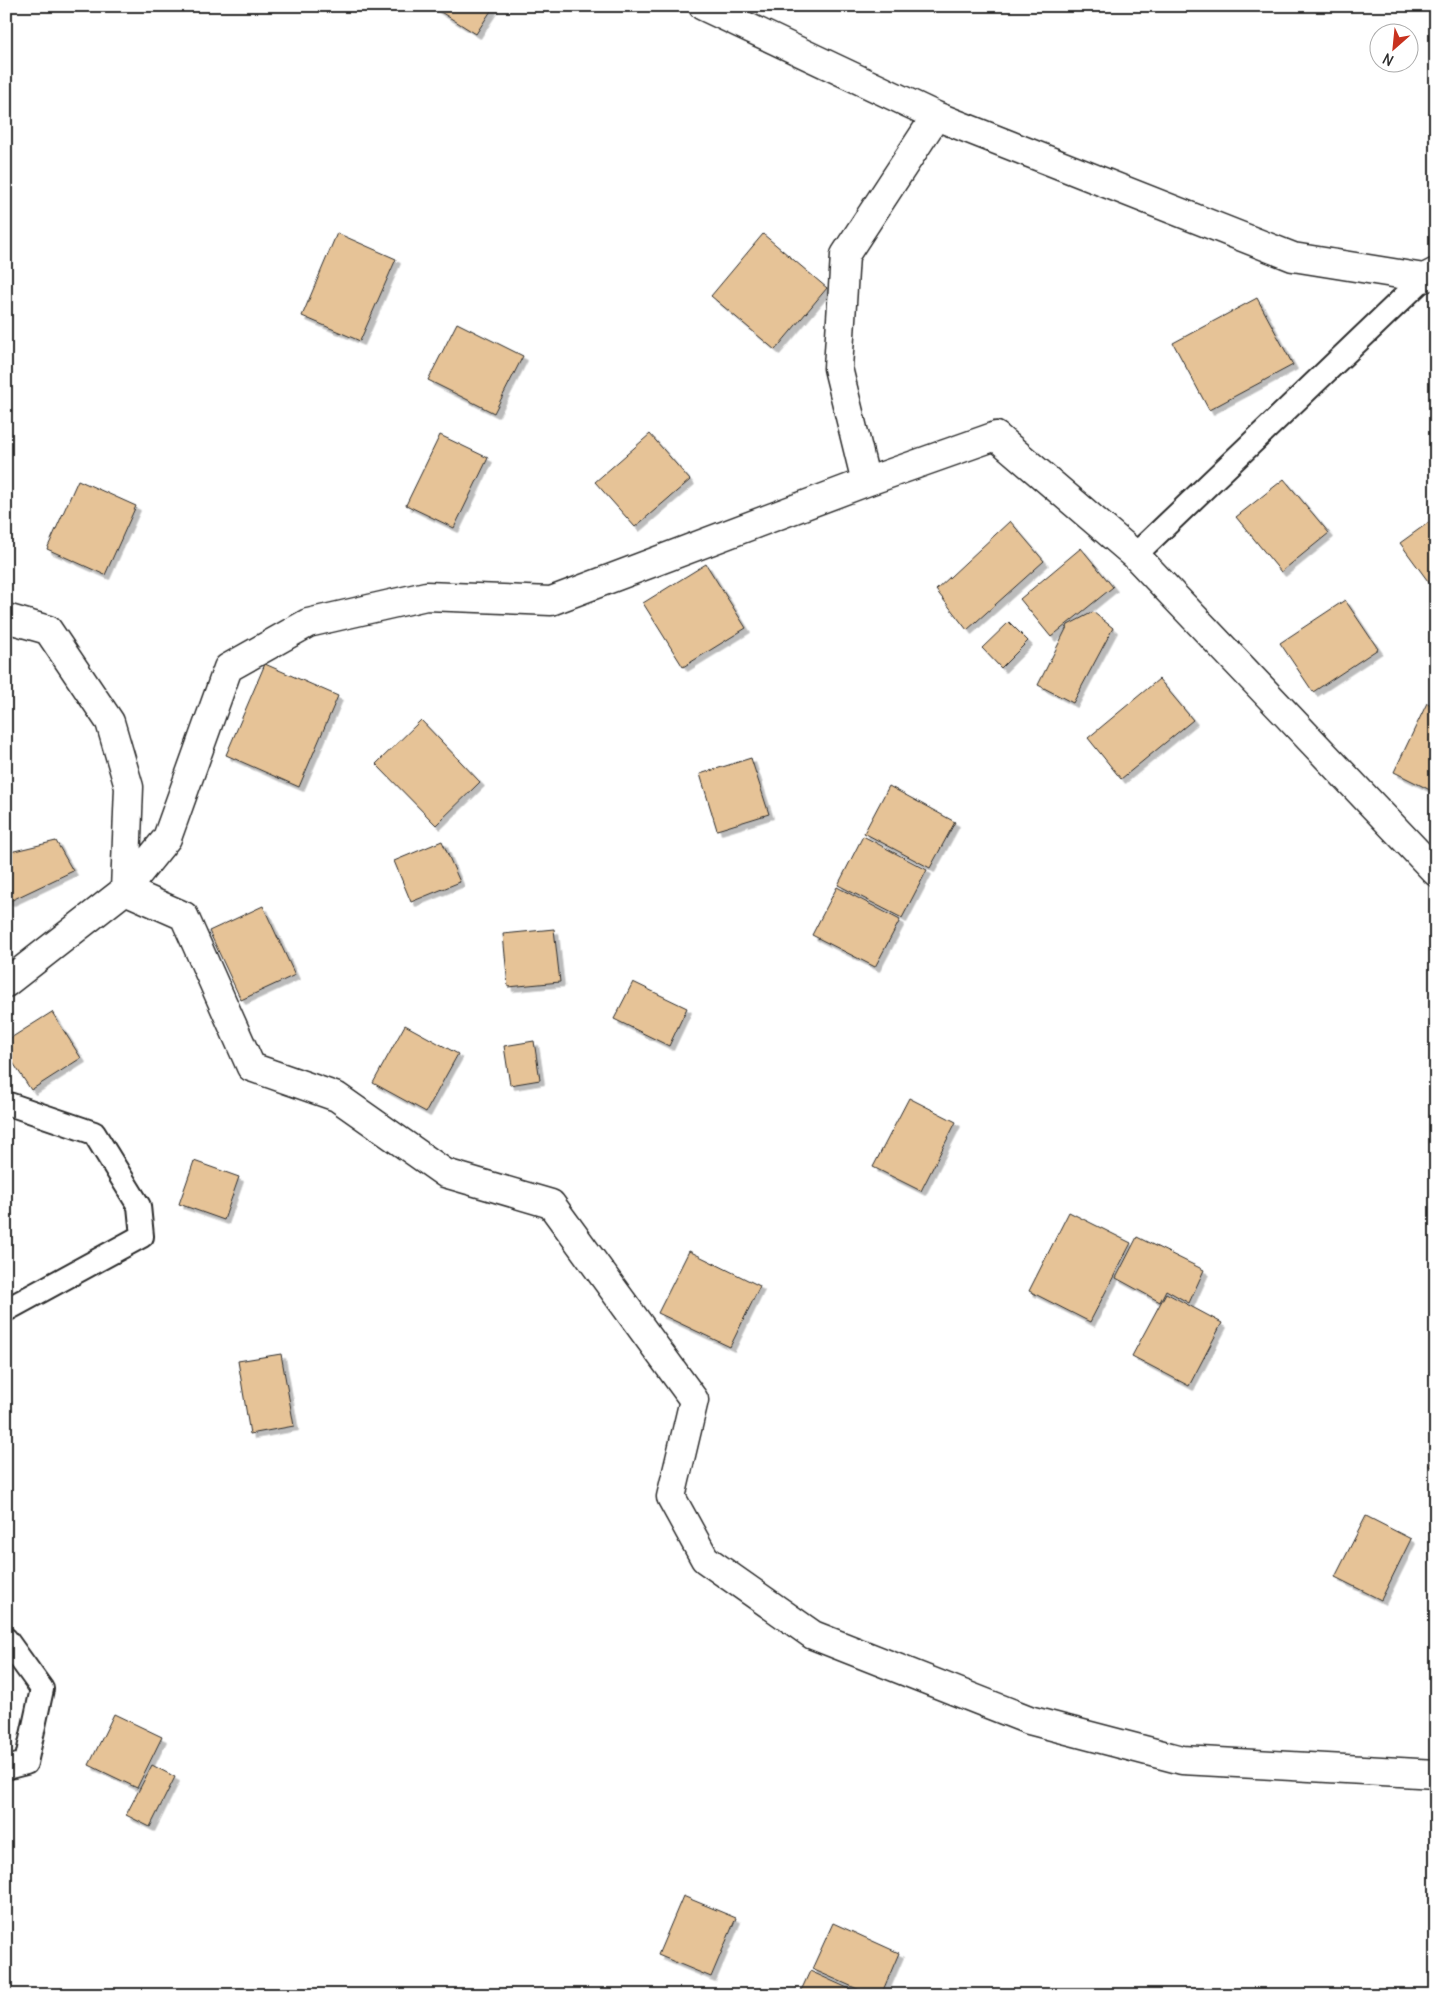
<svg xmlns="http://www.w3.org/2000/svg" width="1442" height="2001" viewBox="0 0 1442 2001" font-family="Delius,sans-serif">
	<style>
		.building { fill: #e6c397; stroke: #2b2b2b; filter: url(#shadow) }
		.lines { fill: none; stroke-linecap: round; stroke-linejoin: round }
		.service-casing { stroke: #2b2b2b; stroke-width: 26 }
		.minor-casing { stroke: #2b2b2b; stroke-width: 31 }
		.service { stroke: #fff; stroke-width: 22 }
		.minor { stroke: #fff; stroke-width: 28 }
	</style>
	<defs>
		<filter id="shadow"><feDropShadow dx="4.5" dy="4.5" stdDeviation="0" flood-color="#0004"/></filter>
	</defs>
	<rect width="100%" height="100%" fill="#fff"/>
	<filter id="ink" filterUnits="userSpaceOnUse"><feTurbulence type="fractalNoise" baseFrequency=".02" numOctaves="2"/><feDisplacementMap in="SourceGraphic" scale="10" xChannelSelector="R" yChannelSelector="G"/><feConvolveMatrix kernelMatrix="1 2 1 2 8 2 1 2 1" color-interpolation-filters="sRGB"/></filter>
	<g filter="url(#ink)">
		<path class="building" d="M 431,6 L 494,6 L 476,34 Z
			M 337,233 L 396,259 L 360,341 L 302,316 Z
			M 763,234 L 827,288 L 775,350 L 711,296 Z
			M 1257,298 L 1293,365 L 1209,410 L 1173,343 Z
			M 457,323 L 523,356 L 494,413 L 428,380 Z
			M 650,434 L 690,480 L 635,527 L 595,482 Z
			M 440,435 L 488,458 L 454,528 L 406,505 Z
			M 1284,479 L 1329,533 L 1281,572 L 1236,517 Z
			M 78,480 L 136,506 L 105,575 L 47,549 Z
			M 1436,517 L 1436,586 L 1433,588 L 1400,543 Z
			M 1010,521 L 1044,561 L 967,630 L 936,590 Z
			M 1081,548 L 1113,587 L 1051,637 L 1020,599 Z
			M 706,564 L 746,628 L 683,667 L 643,603 Z
			M 1345,600 L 1378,649 L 1313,692 L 1280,643 Z
			M 1093,612 L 1113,628 L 1073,703 L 1038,685 L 1068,625 Z
			M 1009,622 L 1028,641 L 1001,668 L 982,648 Z
			M 265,664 L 338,696 L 299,787 L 226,755 Z
			M 1159,679 L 1193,720 L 1121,779 L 1088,738 Z
			M 1427,703 L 1436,707 L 1436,793 L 1394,772 Z
			M 421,720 L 480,782 L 436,825 L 376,764 Z
			M 751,758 L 769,814 L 717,830 L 700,774 Z
			M 889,786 L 955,822 L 930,868 L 864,833 Z
			M 863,836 L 927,870 L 902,918 L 838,885 Z
			M 56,841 L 73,871 L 10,901 L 6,900 L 6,853 Z
			M 442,841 L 460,882 L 411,902 L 394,861 Z
			M 837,887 L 900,920 L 875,967 L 812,935 Z
			M 263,906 L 295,975 L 241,1000 L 209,931 Z
			M 554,929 L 560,982 L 508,987 L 503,934 Z
			M 633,982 L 687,1008 L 669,1046 L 614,1019 Z
			M 52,1012 L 81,1058 L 31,1090 L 6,1052 L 6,1041 Z
			M 405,1025 L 458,1054 L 426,1112 L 373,1083 Z
			M 534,1041 L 540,1080 L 510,1085 L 504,1046 Z
			M 909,1098 L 956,1122 L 921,1191 L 873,1167 Z
			M 194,1161 L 239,1177 L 224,1220 L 179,1204 Z
			M 1069,1212 L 1131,1243 L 1090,1322 L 1029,1291 Z
			M 1137,1237 L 1204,1270 L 1189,1303 L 1166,1290 L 1160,1302 L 1116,1278 Z
			M 689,1251 L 760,1286 L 730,1347 L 658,1313 Z
			M 1166,1293 L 1222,1323 L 1189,1386 L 1132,1356 Z
			M 281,1354 L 294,1426 L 250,1434 L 238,1361 Z
			M 1436,1453 L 1436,1469 L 1429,1466 Z
			M 1366,1516 L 1411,1539 L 1381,1600 L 1335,1577 Z
			M 114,1714 L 162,1737 L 137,1788 L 89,1765 Z
			M 152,1765 L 175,1777 L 150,1827 L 126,1815 Z
			M 683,1896 L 736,1918 L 711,1977 L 658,1955 Z
			M 833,1923 L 899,1953 L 881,1995 L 871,1995 L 812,1969 Z
			M 810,1971 L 863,1995 L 799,1995 Z"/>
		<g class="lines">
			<defs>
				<path id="service" d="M 1135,555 L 1424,278
					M 6,1103 L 94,1133 L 139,1206 L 142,1236 L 6,1310
					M 6,1639 L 42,1689 L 26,1763 L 6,1768"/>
				<path id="minor" d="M 703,6 L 936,116 L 1293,257 L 1424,278 L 1436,272
					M 866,482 L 838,368 L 845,255 L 936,116
					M 6,618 L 48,630 L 110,722 L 129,787 L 125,890 L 6,983
					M 1436,872 L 1135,555 L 996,436 L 866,482 L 551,601 L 426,596 L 308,623 L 228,668 L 167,838 L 125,890 L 184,916 L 251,1067 L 337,1097 L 445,1173 L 551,1204 L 694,1400 L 671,1497 L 705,1559 L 813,1635 L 1029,1720 L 1182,1760 L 1436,1774"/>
			</defs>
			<use href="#service" class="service-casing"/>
			<use href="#minor" class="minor-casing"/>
			<use href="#service" class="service"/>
			<use href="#minor" class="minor"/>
		</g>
	</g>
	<rect width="1442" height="2001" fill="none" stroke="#fff" stroke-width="25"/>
	<rect x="12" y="12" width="1417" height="1976" fill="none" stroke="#2b2b2b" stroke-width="2" filter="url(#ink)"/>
	<g transform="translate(1394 48) rotate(207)"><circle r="24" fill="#ffffff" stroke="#aaaaaa"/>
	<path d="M0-4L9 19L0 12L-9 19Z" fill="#c8321e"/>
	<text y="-8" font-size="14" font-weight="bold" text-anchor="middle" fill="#2b2b2b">N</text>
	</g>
</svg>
